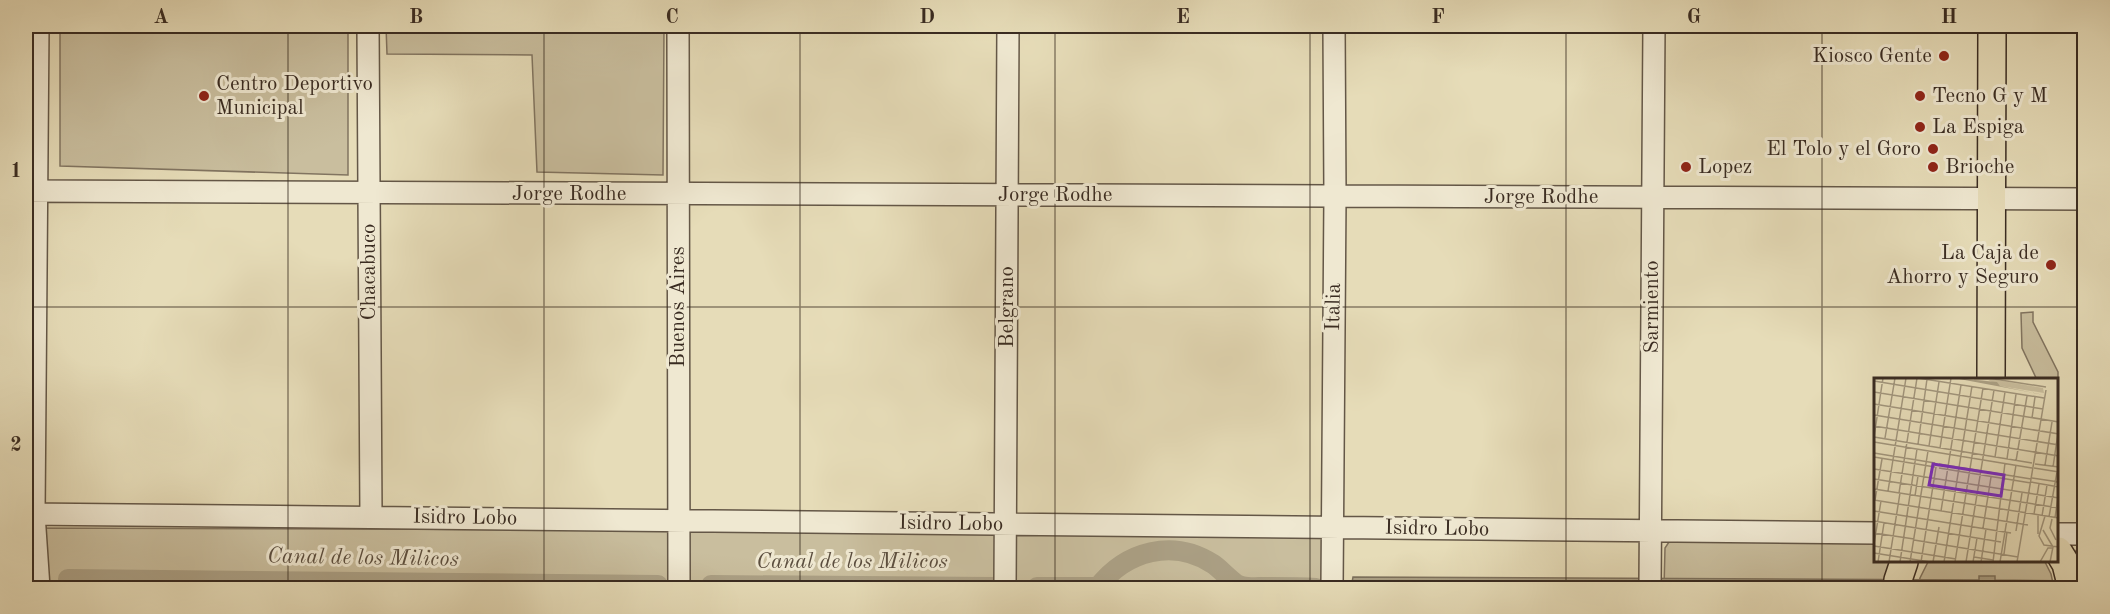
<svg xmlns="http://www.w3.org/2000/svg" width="2110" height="614" viewBox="0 0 2110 614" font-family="'Old Standard TT',serif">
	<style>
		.green { fill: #c9be9e; stroke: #817460; stroke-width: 1.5 }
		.water { fill: #aba085; stroke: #7d715d; stroke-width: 1.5 }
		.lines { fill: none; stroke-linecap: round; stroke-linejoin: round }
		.shore { stroke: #726653; stroke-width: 1.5 }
		.canal { stroke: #aba085; stroke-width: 20 }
		.minor-casing { stroke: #645747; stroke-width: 24 }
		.major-casing { stroke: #392b21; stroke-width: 30 }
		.minor { stroke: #efe8d1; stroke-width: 21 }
		.major { stroke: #e6dcb8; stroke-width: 27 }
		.grid { fill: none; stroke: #392b21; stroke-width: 1.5; stroke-opacity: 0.55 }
		.poi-dot { fill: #8f2418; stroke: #efe8d1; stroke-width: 2 }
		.labels { text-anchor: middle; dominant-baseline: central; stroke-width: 6; stroke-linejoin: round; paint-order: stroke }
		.poi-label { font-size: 21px; fill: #392b21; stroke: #efe8d1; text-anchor: start }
		.street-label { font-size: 21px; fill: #392b21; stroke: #efe8d1 }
		.water-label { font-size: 22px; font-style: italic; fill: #5b4e3f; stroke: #efe8d1 }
		.inset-road { fill: none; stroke: #a1957c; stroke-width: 1.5 }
		.view { fill: #7b2cbf; fill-opacity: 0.15; stroke: #7b2cbf; stroke-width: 3 }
		.inset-edge { fill: none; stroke: #392b21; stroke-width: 3 }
		.neatline { fill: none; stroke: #392b21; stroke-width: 2 }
		.grid-label { font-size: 20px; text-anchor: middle; font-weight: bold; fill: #392b21 }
	</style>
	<rect width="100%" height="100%" fill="#e6dcb8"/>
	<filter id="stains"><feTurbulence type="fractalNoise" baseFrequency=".00333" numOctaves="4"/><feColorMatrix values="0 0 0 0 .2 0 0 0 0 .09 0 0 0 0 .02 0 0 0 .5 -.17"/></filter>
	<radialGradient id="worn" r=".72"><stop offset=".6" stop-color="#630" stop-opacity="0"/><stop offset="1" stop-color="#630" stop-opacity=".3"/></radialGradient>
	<path class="green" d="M 60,26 L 348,26 L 348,175 L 60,166 Z
		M 386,26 L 664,26 L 663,175 L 537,172 L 532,55 L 387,54 Z
		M 2033,312 L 2033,322 L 2058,372 L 2058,422 L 2058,380 L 2037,380 L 2022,348 L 2021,313 Z
		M 26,528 L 1333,532 L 1329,588 L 26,588 Z
		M 1671,539 L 1876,539 L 1876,562 L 1897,562 L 1891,580 L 1664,588 L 1665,548 Z
		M 2084,544 L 2084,588 L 2073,555 L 2079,546 Z
		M 1928,562 L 2045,562 L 2051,574 L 2054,588 L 1918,588 L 1920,578 Z"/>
	<path class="water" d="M 1979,576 L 1995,576 L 1995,580 L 2084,581 L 2084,588 L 1351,588 L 1353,577 L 1979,580 Z"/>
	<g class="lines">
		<path class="shore" d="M 1662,584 L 1882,586
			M 1912,586 L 1978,586 L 1986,582 L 1996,586 L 2056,587
			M 1357,588 L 1360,583 L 1638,584"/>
		<path class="canal" d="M 68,579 L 658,585
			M 711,585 L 993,587
			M 1037,587 L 1098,587 C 1126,551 1173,538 1213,564 C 1221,569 1234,585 1242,586 C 1249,588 1258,587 1265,587 C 1282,587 1299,587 1316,588"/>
		<defs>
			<path id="minor" d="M 38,26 L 34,514 L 39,588
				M 368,26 L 371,517
				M 678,26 L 679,588
				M 26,191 L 2084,199
				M 26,514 L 1876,533
				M 2058,534 L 2084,534
				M 1005,588 L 1008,26
				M 1332,588 L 1335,196 L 1334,26
				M 1650,588 L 1654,26"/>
			<path id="major" d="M 1991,380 L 1992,26
				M 2058,551 L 2066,564 L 2072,588
				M 1897,588 L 1898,580 L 1904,562"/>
		</defs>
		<use href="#minor" class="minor-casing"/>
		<use href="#major" class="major-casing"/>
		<use href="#minor" class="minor"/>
		<use href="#major" class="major"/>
	</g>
	<path class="grid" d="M 288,26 L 288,588M 544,26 L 544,588M 800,26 L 800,588M 1055,26 L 1055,588M 1310,26 L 1310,588M 1566,26 L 1566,588M 1822,26 L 1822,588M 26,307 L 2084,307"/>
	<g class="poi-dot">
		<circle cx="1944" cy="56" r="6"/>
		<circle cx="204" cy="96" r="6"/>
		<circle cx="1920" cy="96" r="6"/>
		<circle cx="1920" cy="127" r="6"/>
		<circle cx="1933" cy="149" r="6"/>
		<circle cx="1686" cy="167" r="6"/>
		<circle cx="1933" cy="167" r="6"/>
		<circle cx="2051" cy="265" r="6"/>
	</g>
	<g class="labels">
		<g class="poi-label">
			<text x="1932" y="56" text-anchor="end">Kiosco Gente</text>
			<text x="216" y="84">Centro Deportivo<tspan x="216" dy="24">Municipal</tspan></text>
			<text x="1932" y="96">Tecno G y M</text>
			<text x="1932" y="127">La Espiga</text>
			<text x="1921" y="149" text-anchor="end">El Tolo y el Goro</text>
			<text x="1698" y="167">Lopez</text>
			<text x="1945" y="167">Brioche</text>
			<text x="2039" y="253" text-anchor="end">La Caja de<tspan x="2039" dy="24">Ahorro y Seguro</tspan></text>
		</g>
		<g class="street-label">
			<text x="569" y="194">Jorge Rodhe</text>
			<text x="1055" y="195">Jorge Rodhe</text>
			<text x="1541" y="197">Jorge Rodhe</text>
			<text transform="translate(369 272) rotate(-90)">Chacabuco</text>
			<text transform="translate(678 307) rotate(-90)">Buenos Aires</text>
			<text transform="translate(1007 307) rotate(-90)">Belgrano</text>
			<text transform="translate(1334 307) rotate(-89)">Italia</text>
			<text transform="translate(1652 307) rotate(-90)">Sarmiento</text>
			<text transform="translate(465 518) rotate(1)">Isidro Lobo</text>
			<text transform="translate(951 524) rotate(1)">Isidro Lobo</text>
			<text transform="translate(1437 529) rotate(1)">Isidro Lobo</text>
		</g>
		<g class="water-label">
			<text transform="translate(363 558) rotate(1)">Canal de los Milicos</text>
			<text x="852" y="562">Canal de los Milicos</text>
		</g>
	</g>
	<g transform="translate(1874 378)">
		<rect width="184" height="184" fill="#e6dcb8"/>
		<path d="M 100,0 L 111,0 L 169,10 L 170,15 L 126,8 L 114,2 L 100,3 Z" fill="#c9be9e"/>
		<path d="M 80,0 L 123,4 L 126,8 L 170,17 Z" fill="#aba085"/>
		<path class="inset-road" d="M 44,0 L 170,20M 114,0 L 172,9M 0,3 L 169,31M 0,14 L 185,44M 0,26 L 185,56M 0,37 L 185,67M 158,40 L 161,19M 0,48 L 185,78M 0,59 L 9,0M 0,59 L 158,85M 11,60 L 21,0M 0,64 L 158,90M 44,66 L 53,1M 55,68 L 65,4M 66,70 L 77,0M 0,75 L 61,85M 0,79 L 61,89M 121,79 L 131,14M 133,81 L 142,16M 142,83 L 153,18M 65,86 L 157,101M 161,86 L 185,89M 171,87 L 178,44M 179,89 L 184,55M 65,90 L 157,105M 160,90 L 185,94M 0,91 L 185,120M 158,100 L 185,104M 0,101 L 185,130M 157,104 L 185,109M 0,111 L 185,140M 14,113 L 32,0M 25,115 L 43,0M 36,117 L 43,71M 41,118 L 44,98M 0,122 L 154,147M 1,122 L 8,81M 0,133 L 137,155M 67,133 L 87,7M 160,136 L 165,106M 164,137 L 164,156M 168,138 L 173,107M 171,138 L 165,158 L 170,167 L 185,169M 175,139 L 183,94M 181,140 L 184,119M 178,141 L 176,150 L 182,162M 0,143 L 127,164M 109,150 L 117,99M 169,152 L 179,169 L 176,184M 142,153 L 148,115M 0,155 L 40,161M 40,162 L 144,179M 0,166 L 7,123M 0,168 L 82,181M 0,175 L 56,184M 130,176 L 133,154M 100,179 L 119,182M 4,184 L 10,145M 15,184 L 26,115M 26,184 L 36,117M 36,184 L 54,73M 47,184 L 62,89M 59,184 L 65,149M 70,184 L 98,8M 81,184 L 109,10M 92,184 L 120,12M 99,184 L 103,160M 107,184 L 112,151M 119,184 L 131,85M 126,184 L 142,87M 143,184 L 172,12M 157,184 L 178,184M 166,184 L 174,170 L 178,170"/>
		<path class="view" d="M 59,86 L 130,97 L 127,118 L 55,107 Z"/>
		<rect width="184" height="184" class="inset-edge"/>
	</g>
	<rect width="2110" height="614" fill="none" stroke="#e6dcb8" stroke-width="66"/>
	<rect x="33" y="33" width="2044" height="548" class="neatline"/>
	<g class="grid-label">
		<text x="161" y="23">A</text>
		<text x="416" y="23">B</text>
		<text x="672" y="23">C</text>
		<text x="927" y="23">D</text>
		<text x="1183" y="23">E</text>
		<text x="1438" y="23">F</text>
		<text x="1694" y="23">G</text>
		<text x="1949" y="23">H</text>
		<text x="16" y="177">1</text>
		<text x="16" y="451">2</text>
	</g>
	<rect width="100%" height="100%" filter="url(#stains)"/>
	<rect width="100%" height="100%" fill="url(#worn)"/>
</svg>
